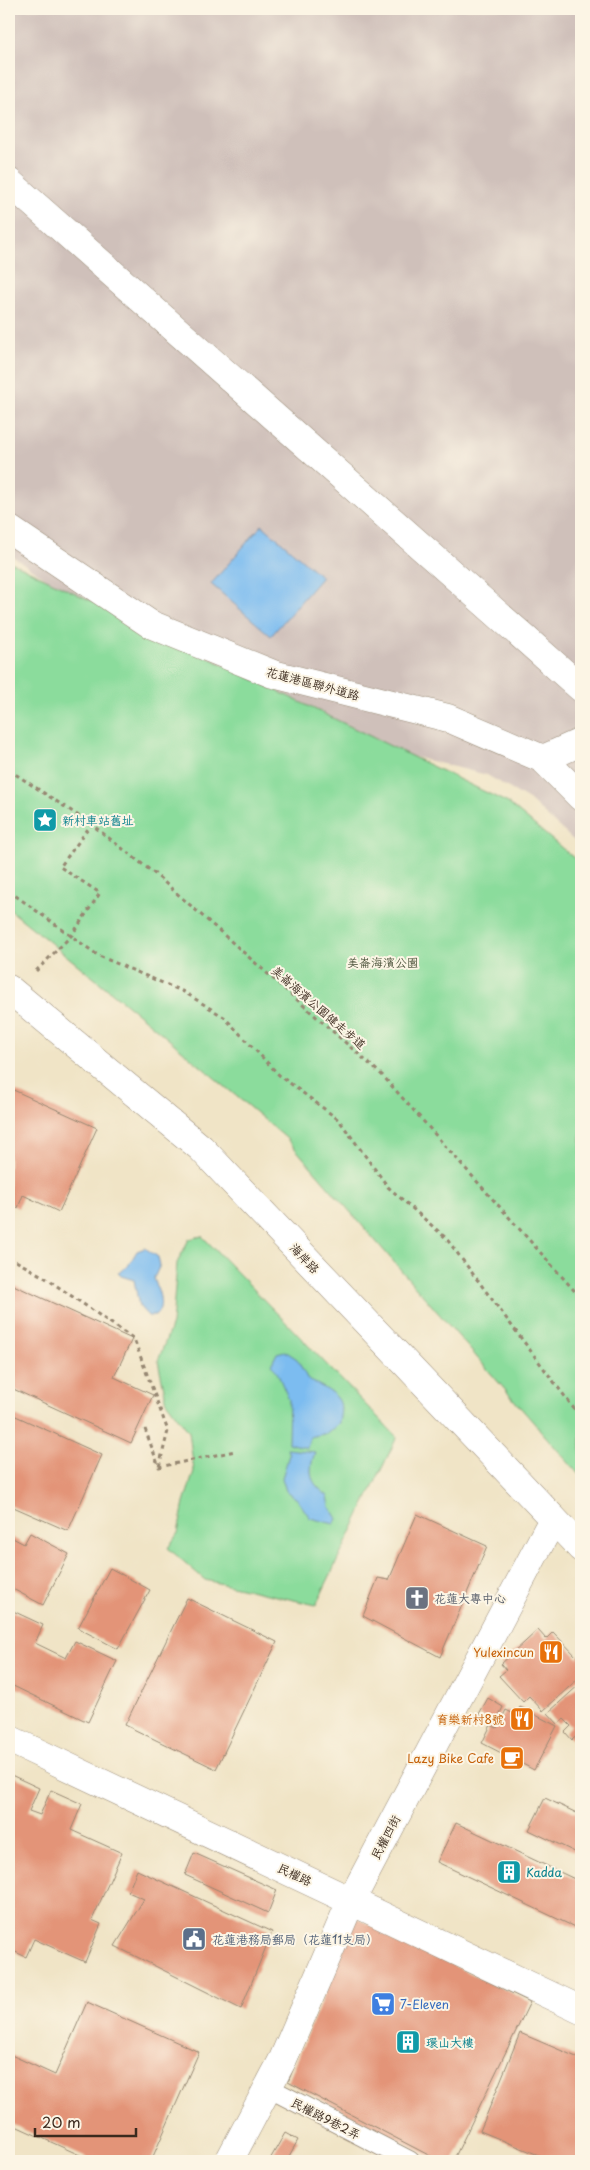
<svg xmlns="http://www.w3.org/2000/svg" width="590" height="2170" viewBox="0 0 590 2170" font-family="'Playpen Sans','LXGW WenKai TC',sans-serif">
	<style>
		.industrial { fill: #cfc0ba }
		.green { fill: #8bdc9c; stroke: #63835d }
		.water { fill: #7bbcf0; stroke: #5b7387 }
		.building { fill: #e39478 }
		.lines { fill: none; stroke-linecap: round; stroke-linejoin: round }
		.service-casing { stroke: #968772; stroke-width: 21 }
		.minor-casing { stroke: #968772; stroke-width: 29 }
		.tertiary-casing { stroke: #968772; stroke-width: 29 }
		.secondary-casing { stroke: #968772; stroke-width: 29 }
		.path { stroke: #968772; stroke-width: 3; stroke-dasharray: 4 4; stroke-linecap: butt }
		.service { stroke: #fff; stroke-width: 19 }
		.minor { stroke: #fff; stroke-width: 28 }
		.tertiary { stroke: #fff; stroke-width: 28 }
		.secondary { stroke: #fff; stroke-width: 28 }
		.labels { text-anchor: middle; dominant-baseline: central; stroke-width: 4; stroke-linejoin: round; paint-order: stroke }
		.street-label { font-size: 12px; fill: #3b2a1e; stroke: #fcf5e5 }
		.culture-label { font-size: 12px; fill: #0d838f; stroke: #fcf5e5; text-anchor: start }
		.park-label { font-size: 12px; fill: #4f563e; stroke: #fcf5e5 }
		.worship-label { font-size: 12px; fill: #5b616d; stroke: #fcf5e5; text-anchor: start }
		.food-label { font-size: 12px; fill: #c56008; stroke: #fcf5e5; text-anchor: end }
		.service-label { font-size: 12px; fill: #4e5e75; stroke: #fcf5e5; text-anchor: start }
		.shop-label { font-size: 12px; fill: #366cbe; stroke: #fcf5e5; text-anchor: start }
	</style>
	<rect width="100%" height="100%" fill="#fcf5e5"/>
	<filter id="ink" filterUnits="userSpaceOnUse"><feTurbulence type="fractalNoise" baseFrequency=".02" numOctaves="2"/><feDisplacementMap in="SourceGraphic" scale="10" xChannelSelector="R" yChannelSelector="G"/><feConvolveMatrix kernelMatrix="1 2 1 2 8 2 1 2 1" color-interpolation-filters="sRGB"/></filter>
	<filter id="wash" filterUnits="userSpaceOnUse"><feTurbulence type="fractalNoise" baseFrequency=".0096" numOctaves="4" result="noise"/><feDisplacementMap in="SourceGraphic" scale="20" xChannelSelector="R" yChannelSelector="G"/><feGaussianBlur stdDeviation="1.12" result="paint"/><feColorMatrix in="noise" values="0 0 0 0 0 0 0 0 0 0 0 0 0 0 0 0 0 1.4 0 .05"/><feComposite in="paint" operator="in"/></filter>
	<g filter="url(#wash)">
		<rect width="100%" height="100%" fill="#f0e4c6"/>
		<path class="industrial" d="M 9,9 L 581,9 L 581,847 L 529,800 L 487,775 L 298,728 L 195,677 L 9,554 Z"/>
		<path class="green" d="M 9,561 L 508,803 L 581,864 L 581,1477 L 286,1138 L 147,1021 L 9,909 Z
			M 202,1236 L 397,1437 L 316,1605 L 205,1580 L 168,1548 L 178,1533 L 184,1503 L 194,1471 L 189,1432 L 167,1403 L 158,1361 L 172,1324 L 177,1263 L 189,1239 Z"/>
		<path class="water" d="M 262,525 L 322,577 L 271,636 L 211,584 Z
			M 145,1248 L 158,1257 L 160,1265 L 154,1278 C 158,1291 166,1306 155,1316 L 148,1316 L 139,1306 L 134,1280 L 121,1276 L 118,1273 L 128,1266 L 137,1251 Z
			M 285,1351 L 297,1359 L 308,1380 C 315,1383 334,1392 338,1399 C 343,1405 340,1416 339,1423 L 328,1433 L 310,1437 L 307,1448 L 288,1443 L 289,1400 L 276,1370 L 271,1365 L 277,1353 Z
			M 287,1449 L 315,1452 C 308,1473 309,1482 328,1496 L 330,1507 L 337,1519 L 334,1524 L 310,1518 L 297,1499 L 286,1491 L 282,1478 L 289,1455 Z"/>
		<g id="blocks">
			<path class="building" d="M 9,1088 L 97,1128 L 59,1212 L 23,1195 L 18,1208 L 9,1203 Z
				M 9,1283 L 132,1339 L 114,1377 L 153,1395 L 131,1443 L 9,1387 Z
				M 9,1413 L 102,1455 L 68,1531 L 9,1505 Z
				M 417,1514 L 487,1546 L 440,1657 L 363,1616 L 378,1578 L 389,1580 Z
				M 30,1533 L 69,1554 L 43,1605 L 9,1587 L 9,1536 L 24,1544 Z
				M 110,1568 L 150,1590 L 118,1649 L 78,1628 Z
				M 187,1598 L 277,1642 L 216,1769 L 125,1725 Z
				M 13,1611 L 43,1625 L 35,1643 L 66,1658 L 75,1641 L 117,1661 L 88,1722 L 9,1684 L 9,1619 Z
				M 538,1630 L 546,1639 L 553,1632 L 578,1658 L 581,1654 L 581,1676 L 543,1711 L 529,1696 L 523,1702 L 499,1676 L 506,1670 L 501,1664 Z
				M 581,1683 L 581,1735 L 580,1733 L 572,1740 L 565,1732 L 571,1726 L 564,1719 L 558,1724 L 548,1713 Z
				M 488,1698 L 503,1707 L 495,1724 L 479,1714 Z
				M 520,1707 L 557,1726 L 534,1770 L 482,1743 L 491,1725 L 497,1728 L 506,1710 L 516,1715 Z
				M 9,1774 L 39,1788 L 29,1811 L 40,1815 L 51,1790 L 82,1804 L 71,1830 L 122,1853 L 92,1920 L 101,1924 L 85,1962 L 34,1939 L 26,1957 L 9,1949 Z
				M 545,1798 L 581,1815 L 581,1855 L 529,1830 Z
				M 456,1823 L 581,1882 L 581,1930 L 437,1862 Z
				M 194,1853 L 277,1890 L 268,1913 L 185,1875 Z
				M 137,1870 L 272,1932 L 241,2009 L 115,1946 L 144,1899 L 128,1892 Z
				M 356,1918 L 530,2002 L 453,2161 L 440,2161 L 288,2082 Z
				M 87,2002 L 199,2052 L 151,2161 L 93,2161 L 9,2123 L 9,2054 L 55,2075 Z
				M 520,2033 L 581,2059 L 581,2161 L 553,2161 L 480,2131 Z
				M 285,2133 L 298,2140 L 288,2158 L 295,2161 L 269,2161 Z"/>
		</g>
	</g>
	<g filter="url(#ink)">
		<use href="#blocks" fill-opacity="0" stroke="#968772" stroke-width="1"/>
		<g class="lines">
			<defs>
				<path id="service" d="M 269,2088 L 410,2161"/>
				<path id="minor" d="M 9,182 L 581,688
					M 9,529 L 150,624 L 273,674 L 448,718 L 543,759 L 581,797
					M 543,759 L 581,742
					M 229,2161 L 283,2059 L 351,1901 L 553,1519"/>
				<path id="tertiary" d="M 9,1739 L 581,2010"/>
				<path id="secondary" d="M 9,989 L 201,1148 L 581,1548"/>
			</defs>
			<use href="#service" class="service-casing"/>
			<use href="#minor" class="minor-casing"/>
			<use href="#tertiary" class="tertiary-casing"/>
			<use href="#secondary" class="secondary-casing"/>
			<path class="path" d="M 9,770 L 91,824 L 155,874 L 382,1075 L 581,1298
				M 9,891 L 99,956 L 184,992 L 224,1017 L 279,1075 L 339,1120 L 388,1187 L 446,1238 L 581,1418
				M 36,971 L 72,935 L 100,893 L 60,867 L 91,825
				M 9,1257 L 44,1277 L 134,1339 L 168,1431 L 159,1467
				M 145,1429 L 159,1467 L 235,1451"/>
			<use href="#service" class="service"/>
			<use href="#minor" class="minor"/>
			<use href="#tertiary" class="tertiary"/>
			<use href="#secondary" class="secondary"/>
		</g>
	</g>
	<defs>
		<symbol id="sight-square" viewBox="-11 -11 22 22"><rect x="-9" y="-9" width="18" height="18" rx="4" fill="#0f9aa8" stroke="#fcf5e5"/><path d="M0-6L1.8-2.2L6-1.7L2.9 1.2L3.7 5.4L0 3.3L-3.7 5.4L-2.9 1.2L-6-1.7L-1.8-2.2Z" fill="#fff"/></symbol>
		<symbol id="church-square" viewBox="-11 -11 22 22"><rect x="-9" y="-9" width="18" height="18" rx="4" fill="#6b7280" stroke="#fcf5e5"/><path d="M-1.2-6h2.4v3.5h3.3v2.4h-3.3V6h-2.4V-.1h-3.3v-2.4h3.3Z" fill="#fff"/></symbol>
		<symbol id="restaurant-square" viewBox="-11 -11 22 22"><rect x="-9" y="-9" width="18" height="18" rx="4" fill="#e8710a" stroke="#fcf5e5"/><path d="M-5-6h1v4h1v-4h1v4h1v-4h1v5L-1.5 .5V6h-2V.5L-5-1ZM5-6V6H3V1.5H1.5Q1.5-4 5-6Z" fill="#fff"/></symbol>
		<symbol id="cafe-square" viewBox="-11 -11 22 22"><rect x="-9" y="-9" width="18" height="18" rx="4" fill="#e8710a" stroke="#fcf5e5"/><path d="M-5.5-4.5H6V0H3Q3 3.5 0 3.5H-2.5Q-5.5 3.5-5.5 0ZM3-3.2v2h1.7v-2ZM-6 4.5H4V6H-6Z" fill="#fff"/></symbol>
		<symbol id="building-square" viewBox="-11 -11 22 22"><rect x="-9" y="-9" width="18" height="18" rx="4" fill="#0f9aa8" stroke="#fcf5e5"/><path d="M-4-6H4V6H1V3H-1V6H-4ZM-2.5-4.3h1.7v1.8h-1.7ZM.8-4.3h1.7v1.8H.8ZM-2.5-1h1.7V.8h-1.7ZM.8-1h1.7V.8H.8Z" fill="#fff"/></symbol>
		<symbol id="civic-square" viewBox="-11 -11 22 22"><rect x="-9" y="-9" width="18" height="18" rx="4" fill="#5c6f8a" stroke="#fcf5e5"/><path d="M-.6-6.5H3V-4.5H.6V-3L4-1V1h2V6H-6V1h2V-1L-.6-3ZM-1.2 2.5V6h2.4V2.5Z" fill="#fff"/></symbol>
		<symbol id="supermarket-square" viewBox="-11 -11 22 22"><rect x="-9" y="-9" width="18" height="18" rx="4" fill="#3f7fe0" stroke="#fcf5e5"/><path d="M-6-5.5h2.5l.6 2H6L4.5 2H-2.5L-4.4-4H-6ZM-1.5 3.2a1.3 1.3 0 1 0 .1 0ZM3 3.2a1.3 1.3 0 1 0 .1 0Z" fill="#fff"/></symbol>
	</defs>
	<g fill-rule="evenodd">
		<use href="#sight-square" x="31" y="806" width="28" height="28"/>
		<use href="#church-square" x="403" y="1584" width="28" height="28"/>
		<use href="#restaurant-square" x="537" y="1638" width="28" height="28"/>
		<use href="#restaurant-square" x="508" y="1705" width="28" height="28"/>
		<use href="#cafe-square" x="498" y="1744" width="28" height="28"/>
		<use href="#building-square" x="495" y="1858" width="28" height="28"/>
		<use href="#civic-square" x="180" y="1925" width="28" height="28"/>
		<use href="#supermarket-square" x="369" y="1990" width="28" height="28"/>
		<use href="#building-square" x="394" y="2028" width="28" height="28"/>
	</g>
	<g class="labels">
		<g class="street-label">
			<text transform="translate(313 683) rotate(15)">花蓮港區聯外道路</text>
			<text transform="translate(319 1007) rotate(41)">美崙海濱公園健走步道</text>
			<text transform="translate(305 1258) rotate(46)">海岸路</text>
			<text transform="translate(385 1837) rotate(-62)">民權四街</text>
			<text transform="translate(295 1874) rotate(25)">民權路</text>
			<text transform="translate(326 2118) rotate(27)">民權路9巷2弄</text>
		</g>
		<g class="culture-label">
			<text x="62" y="820">新村車站舊址</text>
			<text x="526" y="1872">Kadda</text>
			<text x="426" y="2042">環山大樓</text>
		</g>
		<g class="park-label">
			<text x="383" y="962">美崙海濱公園</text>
		</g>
		<g class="worship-label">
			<text x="434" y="1598">花蓮大專中心</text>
		</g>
		<g class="food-label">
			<text x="534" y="1652">Yulexincun</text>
			<text x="504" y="1719">育樂新村8號</text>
			<text x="494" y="1758">Lazy Bike Cafe</text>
		</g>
		<g class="service-label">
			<text x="212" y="1939">花蓮港務局郵局（花蓮11支局）</text>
		</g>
		<g class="shop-label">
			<text x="400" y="2004">7-Eleven</text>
		</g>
	</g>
	<rect width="590" height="2170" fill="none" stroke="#fcf5e5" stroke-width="30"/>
	<path d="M35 2128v8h101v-8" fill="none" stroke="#3b2a1e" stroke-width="2.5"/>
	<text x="42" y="2128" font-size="15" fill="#3b2a1e" stroke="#fcf5e5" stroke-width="4" paint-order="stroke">20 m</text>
</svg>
